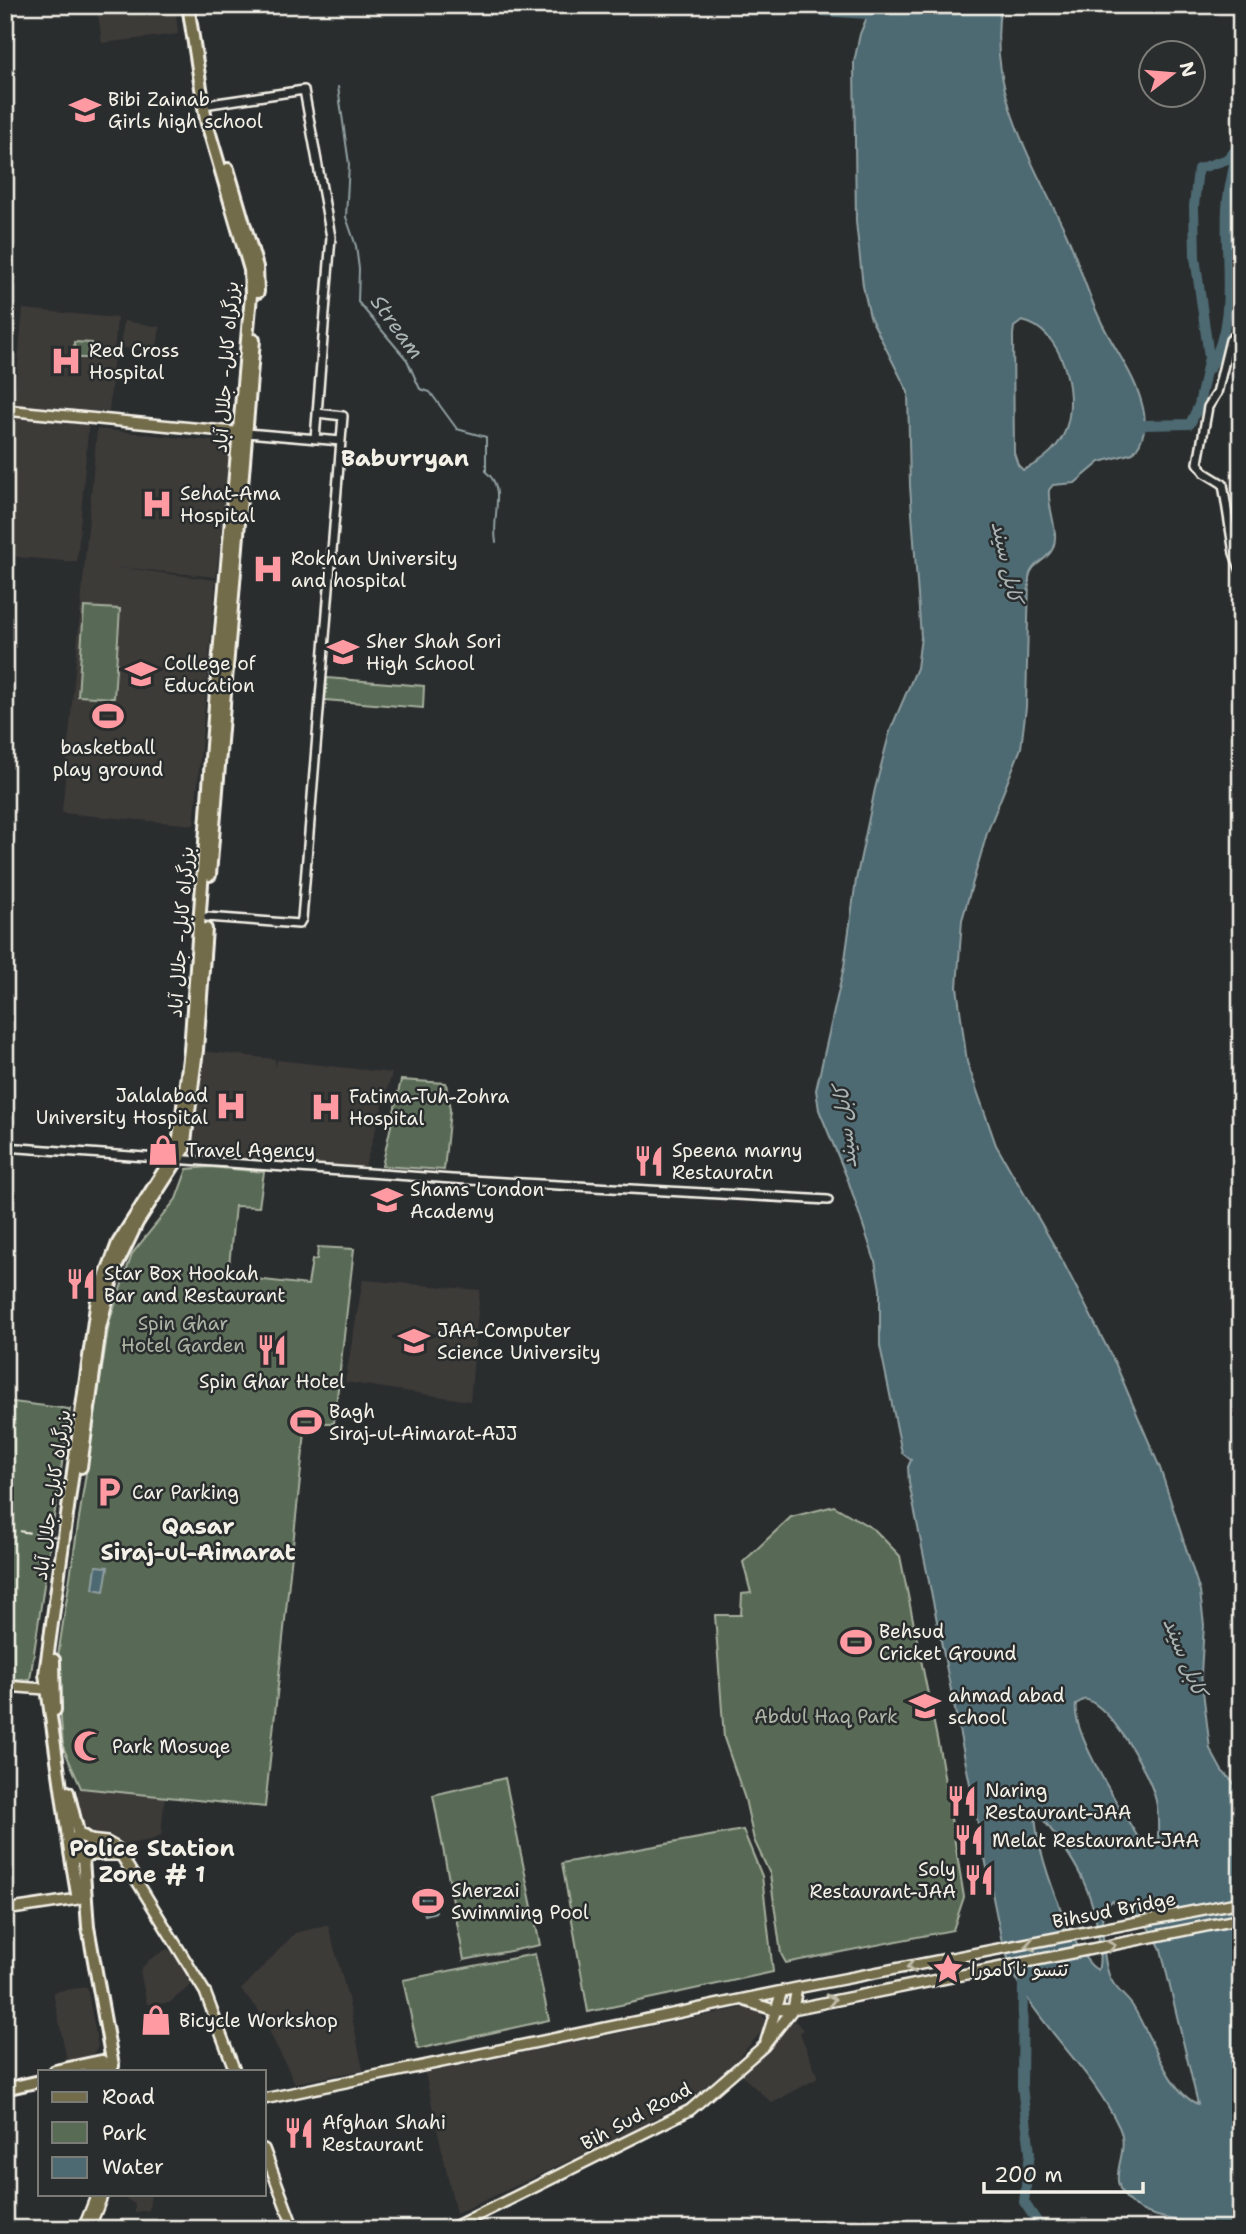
<svg xmlns="http://www.w3.org/2000/svg" width="1246" height="2234" viewBox="0 0 1246 2234" font-family="'Shantell Sans','Playpen Sans Arabic',sans-serif">
	<style>
		.built { fill: #3e3a39 }
		.green { fill: #586b55; stroke: #a6ae9e; stroke-width: 2 }
		.water { fill: #4d6972; stroke: #909fa1; stroke-width: 2; fill-rule: evenodd }
		.lines { fill: none; stroke-linecap: round; stroke-linejoin: round }
		.stream { stroke: #909fa1; stroke-width: 2 }
		.river { stroke: #4d6972; stroke-width: 10 }
		.minor-casing { stroke: #f4f1e8; stroke-width: 12 }
		.major-casing { stroke: #f4f1e8; stroke-width: 14 }
		.highway-casing { stroke: #f4f1e8; stroke-width: 16 }
		.minor { stroke: #2a2d2e; stroke-width: 7 }
		.major { stroke: #736c4b; stroke-width: 9 }
		.highway { stroke: #736c4b; stroke-width: 10 }
		.rail { stroke: #f4f1e8; stroke-width: 2; stroke-dasharray: 10 5; stroke-linecap: butt }
		.oneway { stroke: #c0bca9 }
		.labels { text-anchor: middle; dominant-baseline: central; stroke-width: 5; stroke-linejoin: round; paint-order: stroke }
		.poi-label { font-size: 19px; fill: #f4f1e8; stroke: #2a2d2e; text-anchor: start }
		.street-label { font-size: 19px; fill: #f4f1e8; stroke: #2a2d2e }
		.park-label { font-size: 19px; fill: #aeb5a6; stroke: #2a2d2e }
		.water-label { font-size: 21px; font-style: italic; fill: #a9b4b3; stroke: #2a2d2e }
		.quarter-label { font-size: 23px; font-weight: bold; fill: #f4f1e8; stroke: #2a2d2e }
	</style>
	<rect width="100%" height="100%" fill="#2a2d2e"/>
	<filter id="ink" filterUnits="userSpaceOnUse"><feTurbulence type="fractalNoise" baseFrequency=".0143" numOctaves="2"/><feDisplacementMap in="SourceGraphic" scale="14" xChannelSelector="R" yChannelSelector="G"/><feConvolveMatrix kernelMatrix="1 2 1 2 8 2 1 2 1" color-interpolation-filters="sRGB"/></filter>
	<g filter="url(#ink)">
		<path class="built" d="M 97,5 L 175,5 L 178,34 L 102,43 Z
			M 23,309 L 117,318 L 109,412 L 14,405 Z
			M 124,321 L 160,327 L 156,353 L 120,347 Z
			M 5,411 L 89,419 L 77,562 L 5,556 Z
			M 97,429 L 231,443 L 216,577 L 107,566 L 216,580 L 194,825 L 62,813 Z
			M 200,1051 L 275,1059 L 275,1068 L 277,1060 L 392,1073 L 365,1166 L 307,1166 L 185,1157 Z
			M 363,1280 L 480,1290 L 470,1401 L 345,1382 Z
			M 78,1789 L 165,1794 L 161,1835 L 152,1840 L 120,1845 L 95,1834 L 86,1828 L 77,1809 Z
			M 328,1925 L 348,1998 L 363,2070 L 295,2083 L 258,2009 L 241,1990 L 295,1933 Z
			M 167,1949 L 183,1959 L 192,1984 L 169,2003 L 147,2004 L 140,1971 L 149,1960 Z
			M 87,1987 L 98,2046 L 91,2057 L 68,2065 L 53,1992 Z
			M 756,2005 L 765,2019 L 764,2029 L 727,2070 L 686,2101 L 632,2131 L 456,2214 L 425,2073 Z
			M 794,2020 L 804,2030 L 800,2033 L 818,2078 L 772,2103 L 740,2074 Z
			M 117,2194 L 151,2194 L 149,2210 L 135,2212 L 135,2204 Z"/>
		<path class="green" d="M 74,342 L 92,343 L 91,358 L 75,358 Z
			M 84,607 L 120,609 L 114,698 L 78,696 Z
			M 327,678 L 424,686 L 423,708 L 325,700 Z
			M 401,1080 L 446,1083 L 450,1110 L 444,1170 L 382,1166 Z
			M 210,1167 L 264,1172 L 259,1207 L 235,1206 L 228,1276 L 308,1285 L 312,1260 L 317,1259 L 318,1247 L 354,1249 L 334,1423 L 306,1423 L 265,1807 L 81,1788 L 63,1747 L 57,1662 L 109,1323 L 132,1254 L 176,1199 L 187,1169 Z
			M 5,1401 L 70,1409 L 30,1680 L 5,1678 Z
			M 834,1506 L 875,1530 L 900,1556 L 941,1758 L 964,1897 L 953,1930 L 786,1963 L 781,1954 L 770,1874 L 754,1840 L 745,1799 L 724,1738 L 715,1615 L 741,1615 L 742,1594 L 751,1593 L 743,1562 L 791,1517 Z
			M 505,1778 L 540,1945 L 464,1960 L 433,1795 Z
			M 743,1830 L 762,1876 L 773,1972 L 588,2012 L 562,1863 Z
			M 535,1954 L 549,2020 L 418,2049 L 403,1980 Z"/>
		<path class="water" d="M 872,5 L 1001,5 C 986,87 1032,162 1066,233 C 1078,260 1086,290 1099,317 C 1113,349 1135,373 1143,408 C 1147,424 1144,441 1133,453 L 1100,462 L 1075,483 L 1053,485 L 1049,490 C 1047,508 1060,532 1053,548 C 1047,562 1031,562 1029,578 L 1026,707 L 1021,748 L 987,833 L 962,920 L 957,987 L 967,1062 L 996,1145 L 1060,1256 L 1116,1365 L 1160,1468 L 1200,1592 L 1204,1625 L 1201,1674 L 1210,1749 L 1222,1771 L 1241,1790 L 1241,2229 C 1219,2229 1148,2219 1133,2205 C 1100,2177 1133,2158 1119,2127 C 1096,2077 1052,2038 1023,1992 C 1014,1977 1008,1958 1002,1942 L 909,1483 L 908,1467 L 911,1460 L 902,1453 L 880,1346 L 880,1289 L 875,1261 L 848,1180 L 819,1110 L 816,1090 L 844,967 L 856,880 L 875,789 L 890,731 L 917,668 L 921,637 L 910,486 L 908,392 L 870,317 L 863,286 L 856,222 L 854,62 L 860,34 ZM 1022,321 C 1062,329 1077,391 1067,425 C 1062,446 1042,462 1023,470 L 1018,465 L 1014,453 L 1013,335 L 1014,327 ZM 1085,1699 C 1112,1707 1150,1774 1156,1801 C 1159,1813 1158,1827 1158,1839 L 1154,1844 L 1141,1842 C 1124,1814 1071,1734 1076,1704 ZM 1036,1816 L 1041,1817 C 1072,1855 1096,1892 1099,1944 C 1099,1952 1101,1962 1098,1970 C 1074,1961 1032,1840 1036,1816 ZM 1112,1901 C 1136,1908 1151,1928 1161,1949 L 1198,2104 C 1169,2094 1148,2029 1132,2005 C 1125,1995 1113,1988 1109,1975 C 1102,1955 1103,1931 1102,1910 Z
			M 96,1566 L 108,1567 L 104,1591 L 93,1589 Z
			M 430,1887 L 436,1912 L 425,1915 L 419,1889 Z"/>
		<g class="lines">
			<path class="stream" d="M 338,87 L 349,164 L 346,217 L 356,246 L 359,269 L 358,302 L 407,360 L 420,389 L 430,392 L 457,429 L 486,437 L 486,472 C 507,488 491,516 496,542"/>
			<path class="river" d="M 772,5 L 774,8 L 868,14 L 878,23
				M 1210,368 C 1238,320 1224,261 1227,208 C 1228,189 1234,169 1237,149
				M 1133,431 L 1145,425 L 1190,424 L 1199,405 L 1209,357 L 1195,257 L 1194,206 L 1198,169 L 1228,159 L 1241,144
				M 1023,1979 L 1022,2086 L 1030,2153 L 1024,2202 L 1042,2229"/>
			<defs>
				<path id="minor" d="M 210,104 L 304,90 L 331,237 L 315,439
					M 1241,330 L 1230,340 L 1217,393 L 1208,407 L 1198,463 L 1205,473 L 1223,484 L 1234,553 L 1241,571
					M 247,433 L 341,441
					M 1241,680 L 1237,683 L 1241,694
					M 207,917 L 299,924 L 302,919 L 343,416 L 317,413
					M 5,1147 L 452,1179 L 828,1200"/>
				<path id="major" d="M 5,410 L 245,433
					M 5,1686 L 45,1689
					M 89,1840 L 107,1842 L 116,1847 L 205,1992 L 235,2071
					M 89,1855 L 120,1855
					M 5,1910 L 78,1899
					M 746,2001 L 774,2010 L 793,2009 L 1241,1919
					M 766,2041 L 782,1991
					M 264,2099 L 797,1988 L 1241,1902
					M 264,2149 L 294,2229
					M 83,2229 L 97,2194
					M 89,2229 L 103,2194
					M 450,2229 L 690,2110 L 764,2046 L 793,2009 L 797,1988"/>
				<path id="highway" d="M 228,169 L 257,267 L 258,292
					M 210,875 L 254,340
					M 81,1467 L 100,1328 L 114,1271 L 137,1223 L 184,1150 L 197,1050 L 206,929
					M 54,1660 L 55,1710
					M 68,1792 L 79,1836
					M 70,1844 L 75,1838 L 83,1836 L 89,1840 L 91,1852 L 83,1859 L 75,1857 L 70,1852 L 45,1674 L 97,1299 L 118,1243 L 172,1158 L 179,1138 L 190,1050 L 217,676 L 251,295 L 250,270 L 206,120 L 188,5
					M 70,1852 L 77,1894
					M 83,1859 L 88,1927 L 113,2066 L 91,2071
					M 55,2071 L 102,2061
					M 5,2089 L 40,2081"/>
			</defs>
			<use href="#minor" class="minor-casing"/>
			<use href="#major" class="major-casing"/>
			<use href="#highway" class="highway-casing"/>
			<use href="#minor" class="minor"/>
			<use href="#major" class="major"/>
			<use href="#highway" class="highway"/>
			<path class="rail" d="M 5,1529 L 64,1538"/>
		</g>
		<defs><path id="oneway-chevron" d="M-2-3.5L2.5 0L-2 3.5" fill="none" stroke-width="1.6" stroke-linecap="round" stroke-linejoin="round" transform="scale(1.75)"/></defs>
		<g class="oneway">
			<use href="#oneway-chevron" transform="translate(1030 1945) rotate(169)"/>
			<use href="#oneway-chevron" transform="translate(1111 1946) rotate(-11)"/>
			<use href="#oneway-chevron" transform="translate(911 1967) rotate(170)"/>
			<use href="#oneway-chevron" transform="translate(831 2000) rotate(-13)"/>
		</g>
	</g>
	<defs>
		<symbol id="school-bare" viewBox="-9 -9 18 18"><path d="M0-5L7-2L0 1L-7-2ZM-4 1L0 2.5L4 1V4Q0 6-4 4Z" fill="#ff9aa2" stroke="#2a2d2e" stroke-width="2.5" paint-order="stroke"/></symbol>
		<symbol id="hospital-bare" viewBox="-9 -9 18 18"><path d="M-5-5h3v3.5h4V-5h3V5h-3V1.5h-4V5h-3Z" fill="#ff9aa2" stroke="#2a2d2e" stroke-width="2.5" paint-order="stroke"/></symbol>
		<symbol id="university-bare" viewBox="-9 -9 18 18"><path d="M0-5L7-2L0 1L-7-2ZM-4 1L0 2.5L4 1V4Q0 6-4 4Z" fill="#ff9aa2" stroke="#2a2d2e" stroke-width="2.5" paint-order="stroke"/></symbol>
		<symbol id="stadium-bare" viewBox="-9 -9 18 18"><path d="M0-5a6.5 5 0 1 0 0 10a6.5 5 0 1 0 0-10ZM-3.5-1.8h7v3.6h-7Z" fill="#ff9aa2" stroke="#2a2d2e" stroke-width="2.5" paint-order="stroke"/></symbol>
		<symbol id="shop-bare" viewBox="-9 -9 18 18"><path d="M-5-2.5h2.3a2.7 3.5 0 0 1 5.4 0H5L5.5 6h-11ZM-1.5-2.5h3a1.5 2.3 0 0 0-3 0Z" fill="#ff9aa2" stroke="#2a2d2e" stroke-width="2.5" paint-order="stroke"/></symbol>
		<symbol id="restaurant-bare" viewBox="-9 -9 18 18"><path d="M-5-6h1v4h1v-4h1v4h1v-4h1v5L-1.5 .5V6h-2V.5L-5-1ZM5-6V6H3V1.5H1.5Q1.5-4 5-6Z" fill="#ff9aa2" stroke="#2a2d2e" stroke-width="2.5" paint-order="stroke"/></symbol>
		<symbol id="parking-bare" viewBox="-9 -9 18 18"><path d="M-3.5-5.5H1a3.5 3.5 0 0 1 0 7H-1V5.5H-3.5ZM-1-3.4V-.6H.8a1.4 1.4 0 0 0 0-2.8Z" fill="#ff9aa2" stroke="#2a2d2e" stroke-width="2.5" paint-order="stroke"/></symbol>
		<symbol id="mosque-bare" viewBox="-9 -9 18 18"><path d="M3.5-4.9A6 6 0 1 0 3.5 4.9A5 5 0 1 1 3.5-4.9Z" fill="#ff9aa2" stroke="#2a2d2e" stroke-width="2.5" paint-order="stroke"/></symbol>
		<symbol id="sight-bare" viewBox="-9 -9 18 18"><path d="M0-6L1.8-2.2L6-1.7L2.9 1.2L3.7 5.4L0 3.3L-3.7 5.4L-2.9 1.2L-6-1.7L-1.8-2.2Z" fill="#ff9aa2" stroke="#2a2d2e" stroke-width="2.5" paint-order="stroke"/></symbol>
	</defs>
	<g fill-rule="evenodd">
		<use href="#school-bare" x="63" y="88" width="44" height="44"/>
		<use href="#hospital-bare" x="44" y="339" width="44" height="44"/>
		<use href="#hospital-bare" x="135" y="482" width="44" height="44"/>
		<use href="#hospital-bare" x="246" y="547" width="44" height="44"/>
		<use href="#school-bare" x="321" y="630" width="44" height="44"/>
		<use href="#university-bare" x="119" y="652" width="44" height="44"/>
		<use href="#stadium-bare" x="86" y="694" width="44" height="44"/>
		<use href="#hospital-bare" x="209" y="1084" width="44" height="44"/>
		<use href="#hospital-bare" x="304" y="1085" width="44" height="44"/>
		<use href="#shop-bare" x="141" y="1128" width="44" height="44"/>
		<use href="#restaurant-bare" x="627" y="1139" width="44" height="44"/>
		<use href="#school-bare" x="365" y="1178" width="44" height="44"/>
		<use href="#restaurant-bare" x="59" y="1262" width="44" height="44"/>
		<use href="#university-bare" x="392" y="1319" width="44" height="44"/>
		<use href="#restaurant-bare" x="250" y="1328" width="44" height="44"/>
		<use href="#stadium-bare" x="284" y="1400" width="44" height="44"/>
		<use href="#parking-bare" x="87" y="1470" width="44" height="44"/>
		<use href="#stadium-bare" x="834" y="1620" width="44" height="44"/>
		<use href="#school-bare" x="903" y="1684" width="44" height="44"/>
		<use href="#mosque-bare" x="67" y="1724" width="44" height="44"/>
		<use href="#restaurant-bare" x="940" y="1779" width="44" height="44"/>
		<use href="#restaurant-bare" x="947" y="1818" width="44" height="44"/>
		<use href="#restaurant-bare" x="957" y="1858" width="44" height="44"/>
		<use href="#stadium-bare" x="406" y="1879" width="44" height="44"/>
		<use href="#sight-bare" x="926" y="1947" width="44" height="44"/>
		<use href="#shop-bare" x="134" y="1998" width="44" height="44"/>
		<use href="#restaurant-bare" x="277" y="2111" width="44" height="44"/>
	</g>
	<g class="labels">
		<g class="poi-label">
			<text x="108" y="99">Bibi Zainab<tspan x="108" dy="22">Girls high school</tspan></text>
			<text x="89" y="350">Red Cross<tspan x="89" dy="22">Hospital</tspan></text>
			<text x="180" y="493">Sehat-Ama<tspan x="180" dy="22">Hospital</tspan></text>
			<text x="291" y="558">Rokhan University<tspan x="291" dy="22">and hospital</tspan></text>
			<text x="366" y="641">Sher Shah Sori<tspan x="366" dy="22">High School</tspan></text>
			<text x="164" y="663">College of<tspan x="164" dy="22">Education</tspan></text>
			<text x="108" y="747" text-anchor="middle">basketball<tspan x="108" dy="22">play ground</tspan></text>
			<text x="208" y="1095" text-anchor="end">Jalalabad<tspan x="208" dy="22">University Hospital</tspan></text>
			<text x="349" y="1096">Fatima-Tuh-Zohra<tspan x="349" dy="22">Hospital</tspan></text>
			<text x="186" y="1150">Travel Agency</text>
			<text x="672" y="1150">Speena marny<tspan x="672" dy="22">Restauratn</tspan></text>
			<text x="410" y="1189">Shams London<tspan x="410" dy="22">Academy</tspan></text>
			<text x="104" y="1273">Star Box Hookah<tspan x="104" dy="22">Bar and Restaurant</tspan></text>
			<text x="437" y="1330">JAA-Computer<tspan x="437" dy="22">Science University</tspan></text>
			<text x="272" y="1381" text-anchor="middle">Spin Ghar Hotel</text>
			<text x="329" y="1411">Bagh<tspan x="329" dy="22">Siraj-ul-Aimarat-AJJ</tspan></text>
			<text x="132" y="1492">Car Parking</text>
			<text x="879" y="1631">Behsud<tspan x="879" dy="22">Cricket Ground</tspan></text>
			<text x="948" y="1695">ahmad abad<tspan x="948" dy="22">school</tspan></text>
			<text x="112" y="1746">Park Mosuqe</text>
			<text x="985" y="1790">Naring<tspan x="985" dy="22">Restaurant-JAA</tspan></text>
			<text x="992" y="1840">Melat Restaurant-JAA</text>
			<text x="956" y="1869" text-anchor="end">Soly<tspan x="956" dy="22">Restaurant-JAA</tspan></text>
			<text x="451" y="1890">Sherzai<tspan x="451" dy="22">Swimming Pool</tspan></text>
			<text x="971" y="1969">تتسو ناکامورا</text>
			<text x="179" y="2020">Bicycle Workshop</text>
			<text x="322" y="2122">Afghan Shahi<tspan x="322" dy="22">Restaurant</tspan></text>
		</g>
		<g class="street-label">
			<text transform="translate(226 367) rotate(-86)">بزرگراه کابل- جلال آباد</text>
			<text transform="translate(181 932) rotate(-86)">بزرگراه کابل- جلال آباد</text>
			<text transform="translate(52 1495) rotate(-82)">بزرگراه کابل- جلال آباد</text>
			<text transform="translate(1114 1910) rotate(-11)">Bihsud Bridge</text>
			<text transform="translate(636 2116) rotate(-28)">Bih Sud Road</text>
		</g>
		<g class="park-label">
			<text x="183" y="1323">Spin Ghar<tspan x="183" dy="22">Hotel Garden</tspan></text>
			<text x="826" y="1716">Abdul Haq Park</text>
		</g>
		<g class="water-label">
			<text transform="translate(397 327) rotate(54)">Stream</text>
			<text transform="translate(1007 562) rotate(78)">کابل سيند</text>
			<text transform="translate(845 1127) rotate(-96)">کابل سيند</text>
			<text transform="translate(1185 1657) rotate(68)">کابل سيند</text>
		</g>
		<g class="quarter-label">
			<text x="405" y="458">Baburryan</text>
			<text x="198" y="1526">Qasar<tspan x="198" dy="26">Siraj-ul-Aimarat</tspan></text>
			<text x="152" y="1848">Police Station<tspan x="152" dy="26">Zone # 1</tspan></text>
		</g>
	</g>
	<rect width="1246" height="2234" fill="none" stroke="#2a2d2e" stroke-width="28"/>
	<rect x="14" y="14" width="1218" height="2206" fill="none" stroke="#f4f1e8" stroke-width="2.5" filter="url(#ink)"/>
	<rect x="38" y="2070" width="228" height="126" fill="#2a2d2e" stroke="#7b7b78" stroke-width="2"/>
	<rect x="52" y="2092" width="35" height="10" fill="#736c4b" stroke="#7b7b78" stroke-width="2"/>
	<text x="102" y="2104" font-size="21" fill="#f4f1e8">Road</text>
	<rect x="52" y="2122" width="35" height="21" fill="#586b55" stroke="#7b7b78" stroke-width="2"/>
	<text x="102" y="2140" font-size="21" fill="#f4f1e8">Park</text>
	<rect x="52" y="2157" width="35" height="21" fill="#4d6972" stroke="#7b7b78" stroke-width="2"/>
	<text x="102" y="2174" font-size="21" fill="#f4f1e8">Water</text>
	<g transform="translate(1172 74) rotate(74)"><circle r="33" fill="#2a2d2e" stroke="#7b7b78" stroke-width="2"/>
	<path d="M0-5L12 26L0 18L-12 26Z" fill="#ff9aa2"/>
	<text y="-10" font-size="19" font-weight="bold" text-anchor="middle" fill="#f4f1e8">N</text>
	</g>
	<path d="M984 2182v10h159v-10" fill="none" stroke="#f4f1e8" stroke-width="3.5"/>
	<text x="994" y="2182" font-size="21" fill="#f4f1e8" stroke="#2a2d2e" stroke-width="5" paint-order="stroke">200 m</text>
</svg>
